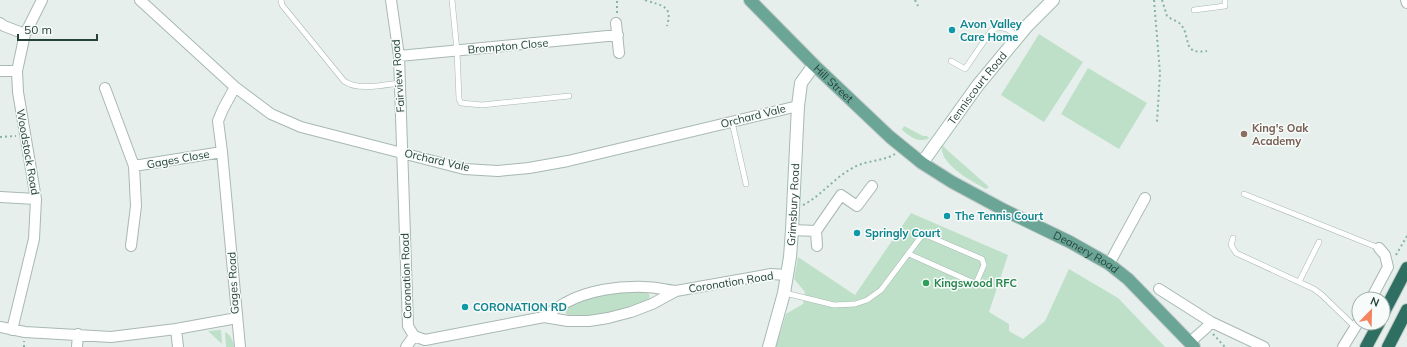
<svg xmlns="http://www.w3.org/2000/svg" width="1407" height="347" viewBox="0 0 1407 347" font-family="Mulish,sans-serif">
	<style>
		.green { fill: #bfe0c8 }
		.lines { fill: none; stroke-linecap: round; stroke-linejoin: round }
		.lane-casing { stroke: #a8b8b2; stroke-width: 6 }
		.street-casing { stroke: #a8b8b2; stroke-width: 12 }
		.secondary-casing { stroke: #a4bbb3; stroke-width: 14 }
		.primary-casing { stroke: #c2cac8; stroke-width: 14 }
		.highway-casing { stroke: #c2cac8; stroke-width: 14 }
		.path { stroke: #86b3a5; stroke-width: 2; stroke-dasharray: 2 3; stroke-linecap: butt }
		.lane { stroke: #fff; stroke-width: 5 }
		.street { stroke: #fff; stroke-width: 10 }
		.secondary { stroke: #fff; stroke-width: 12 }
		.primary { stroke: #6aa596; stroke-width: 12 }
		.highway { stroke: #2f6f62; stroke-width: 12 }
		.culture-dot { fill: #0f9aa8; stroke: #f7fbf9; stroke-width: 1.5 }
		.education-dot { fill: #8d6e63; stroke: #f7fbf9; stroke-width: 1.5 }
		.leisure-dot { fill: #2e9e5b; stroke: #f7fbf9; stroke-width: 1.5 }
		.labels { text-anchor: middle; dominant-baseline: central; stroke-width: 3; stroke-linejoin: round; paint-order: stroke }
		.culture-label { font-size: 11px; font-weight: bold; fill: #0d838f; stroke: #f7fbf9; text-anchor: start }
		.street-label { font-size: 11px; fill: #24423a; stroke: #f7fbf9 }
		.education-label { font-size: 11px; font-weight: bold; fill: #785e54; stroke: #f7fbf9; text-anchor: start }
		.leisure-label { font-size: 11px; font-weight: bold; fill: #27864d; stroke: #f7fbf9; text-anchor: start }
	</style>
	<rect width="100%" height="100%" fill="#e6efeb"/>
	<path class="green" d="M 1039,34 L 1083,62 L 1044,122 L 1001,95 Z
		M 1088,68 L 1147,103 L 1119,149 L 1061,114 Z
		M 904,126 L 923,136 L 927,136 L 929,138 L 928,139 C 916,142 911,137 902,130 Z
		M 942,145 L 946,149 L 989,187 L 986,189 L 984,188 C 971,181 938,163 942,145 Z
		M 911,213 L 1008,255 L 989,312 L 1009,324 L 1009,331 L 1023,339 L 1045,321 L 1069,269 L 1118,298 L 1165,347 L 776,347 L 786,314 L 803,304 L 805,292 L 794,279 L 798,257 L 855,295 Z
		M 622,292 L 645,292 L 649,294 L 650,298 C 637,310 582,321 566,314 L 566,311 C 575,298 607,295 622,292 Z
		M 221,330 L 222,344 L 208,331 Z
		M 225,332 C 231,335 233,341 234,347 L 226,347 Z"/>
	<g class="lines">
		<defs>
			<path id="lane" d="M 281,0 L 282,5 L 344,81 C 357,91 384,85 400,83
				M 452,0 L 457,51 L 459,99 L 461,103 L 482,105 L 569,96
				M 1194,10 L 1225,6 L 1225,0
				M 951,61 L 965,69 L 991,31 L 998,27 L 1007,29 L 1018,36
				M 732,122 L 746,184
				M 1244,194 L 1379,248
				M 1233,238 L 1231,245 L 1236,253 L 1314,289 L 1322,295 L 1355,327
				M 1299,282 L 1319,242
				M 785,293 L 834,305 L 855,304 L 867,300 L 881,290 L 920,238 L 923,236 L 926,235 L 982,259 L 984,265 L 977,281 L 974,283 L 909,254"/>
			<path id="street" d="M 140,0 L 235,87 L 271,114 L 301,127 L 464,169 L 498,171 L 529,168 L 568,161 L 798,106
				M 391,0 L 399,56 L 408,326 L 414,336 L 425,340 L 544,317 L 568,321 L 589,321 L 608,318 L 631,312 L 652,304 L 676,291 L 771,274 L 787,275
				M 1406,0 L 1407,3
				M 0,23 L 4,26 L 25,34
				M 616,23 L 619,53
				M 399,56 L 618,35
				M 0,71 L 17,71
				M 235,87 L 223,109 L 218,121 L 222,152 L 240,347
				M 105,88 L 134,166 L 222,152
				M 0,197 L 36,199
				M 792,230 L 816,231 L 841,195 L 857,206 L 872,186
				M 816,231 L 817,246
				M 131,246 L 136,206 L 134,166
				M 1109,264 L 1145,198
				M 1159,289 L 1211,322 L 1264,347
				M 1371,299 L 1388,267 L 1385,255 L 1379,248
				M 544,317 C 551,312 557,307 565,303 C 588,290 619,286 645,287 C 655,287 666,290 676,291
				M 0,327 L 25,332 L 111,337 L 176,329 L 237,318
				M 176,329 L 178,347
				M 12,330 L 34,239 L 36,199 L 18,92 L 17,71 L 25,34 L 42,0
				M 1189,343 L 1206,328 L 1211,322
				M 77,347 L 78,334
				M 406,347 L 414,336
				M 1343,347 L 1359,321"/>
			<g id="secondary">
				<path id="s1" d="M 922,163 L 978,85 L 1027,26 L 1053,0"/>
				<path id="s2" d="M 769,347 L 784,293 L 790,257 L 792,230 L 798,106 L 801,83 L 814,65"/>
			</g>
			<g id="primary">
				<path id="s3" d="M 750,0 L 814,65 L 890,137 L 922,163 L 952,182 L 1004,210 L 1070,242 L 1109,264 L 1128,279 L 1194,347"/>
			</g>
			<path id="highway" d="M 1383,314 L 1407,268
				M 1366,347 L 1379,323
				M 1388,347 L 1407,310"/>
		</defs>
		<use href="#lane" class="lane-casing"/>
		<use href="#street" class="street-casing"/>
		<use href="#secondary" class="secondary-casing"/>
		<use href="#primary" class="primary-casing"/>
		<use href="#highway" class="highway-casing"/>
		<path class="path" d="M 645,0 C 662,6 673,5 667,26
			M 915,0 L 918,6
			M 1154,0 L 1160,73 L 1157,122
			M 1162,0 L 1167,16 C 1172,20 1179,21 1182,26 C 1191,39 1182,55 1207,51
			M 617,13 L 617,0
			M 0,137 L 16,136
			M 803,205 C 821,196 833,179 851,169 C 864,160 882,162 895,154
			M 1396,255 L 1407,236
			M 1213,334 L 1225,347
			M 24,347 L 24,341"/>
		<use href="#lane" class="lane"/>
		<use href="#street" class="street"/>
		<use href="#secondary" class="secondary"/>
		<use href="#primary" class="primary"/>
		<use href="#highway" class="highway"/>
	</g>
	<g class="culture-dot">
		<circle cx="952" cy="30" r="4"/>
		<circle cx="947" cy="216" r="4"/>
		<circle cx="857" cy="233" r="4"/>
		<circle cx="465" cy="307" r="4"/>
	</g>
	<circle class="education-dot" cx="1244" cy="134" r="4"/>
	<circle class="leisure-dot" cx="926" cy="283" r="4"/>
	<g class="labels">
		<g class="culture-label">
			<text x="960" y="24">Avon Valley<tspan x="960" dy="13">Care Home</tspan></text>
			<text x="955" y="216">The Tennis Court</text>
			<text x="865" y="233">Springly Court</text>
			<text x="473" y="307">CORONATION RD</text>
		</g>
		<g class="street-label">
			<text transform="translate(508 46) rotate(-5)">Brompton Close</text>
			<text transform="translate(398 76) rotate(-94)">Fairview Road</text>
			<text stroke="none"><textPath href="#s3" startOffset="118">Hill Street</textPath></text>
			<text stroke="none"><textPath href="#s1" startOffset="93">Tenniscourt Road</textPath></text>
			<text transform="translate(753 116) rotate(-14)">Orchard Vale</text>
			<text transform="translate(28 152) rotate(80)">Woodstock Road</text>
			<text transform="translate(178 159) rotate(-10)">Gages Close</text>
			<text transform="translate(437 160) rotate(13)">Orchard Vale</text>
			<text stroke="none"><textPath href="#s2" startOffset="145">Grimsbury Road</textPath></text>
			<text stroke="none"><textPath href="#s3" startOffset="424">Deanery Road</textPath></text>
			<text transform="translate(406 276) rotate(-92)">Coronation Road</text>
			<text transform="translate(731 282) rotate(-9)">Coronation Road</text>
			<text transform="translate(233 283) rotate(-93)">Gages Road</text>
		</g>
		<g class="education-label">
			<text x="1252" y="128">King's Oak<tspan x="1252" dy="13">Academy</tspan></text>
		</g>
		<g class="leisure-label">
			<text x="934" y="283">Kingswood RFC</text>
		</g>
	</g>
	<g transform="translate(1371 311) rotate(23)"><circle r="19" fill="#f7fbf9" stroke="#a3b1ad"/>
	<path d="M0-3L7 15L0 10L-7 15Z" fill="#f4845f"/>
	<text y="-6" font-size="11" font-weight="bold" text-anchor="middle" fill="#24423a">N</text>
	</g>
	<path d="M18 34v6h79v-6" fill="none" stroke="#24423a" stroke-width="2"/>
	<text x="24" y="34" font-size="12" fill="#24423a" stroke="#f7fbf9" stroke-width="3" paint-order="stroke">50 m</text>
</svg>
